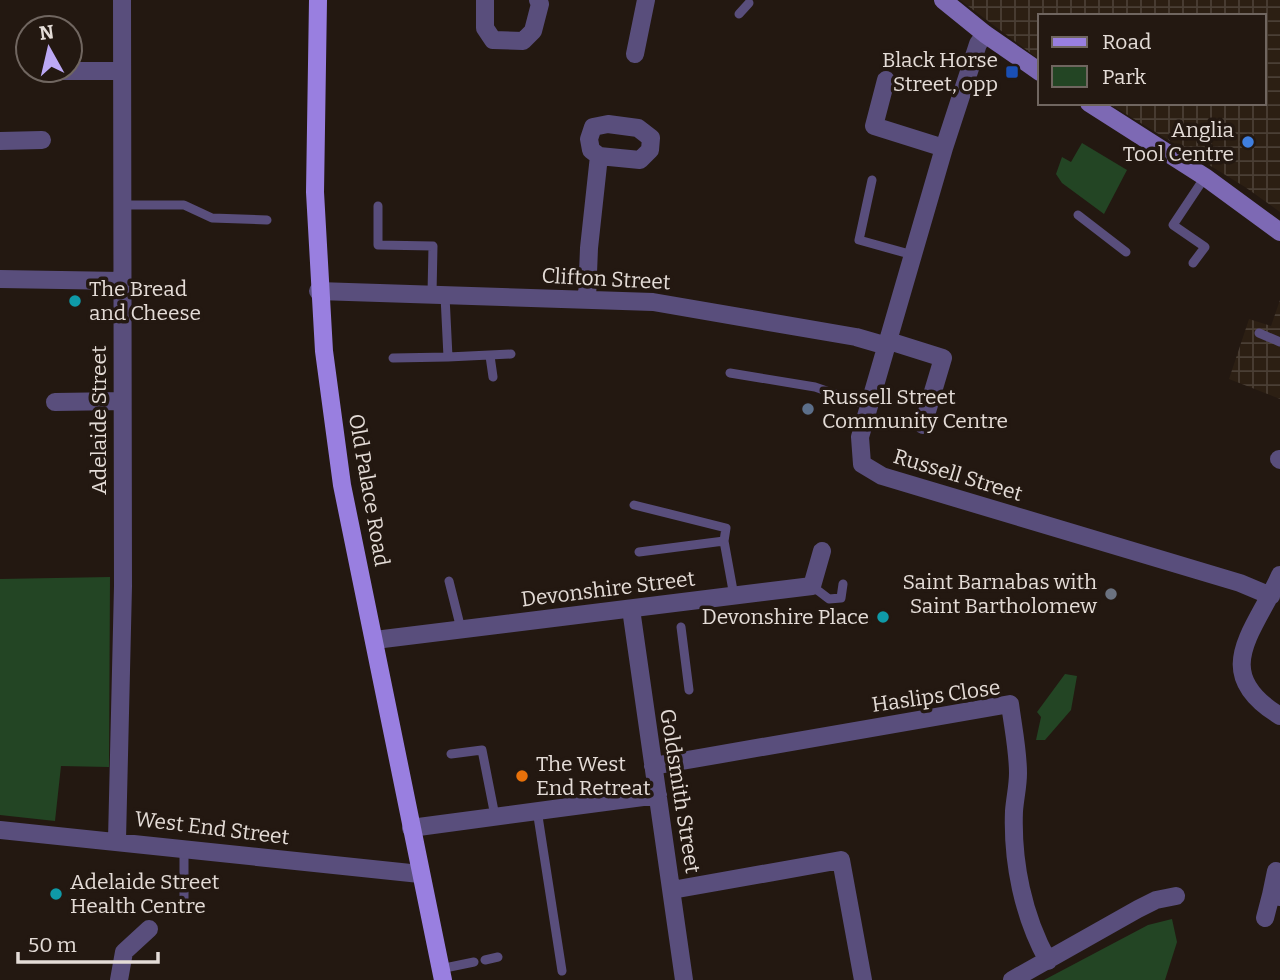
<svg xmlns="http://www.w3.org/2000/svg" width="1280" height="980" viewBox="0 0 1280 980" font-family="Bitter,serif">
	<style>
		.industrial { fill: url(#industrial-grid) }
		.green { fill: #234524 }
		.lines { fill: none; stroke-linecap: round; stroke-linejoin: round }
		.lane { stroke: #594e7c; stroke-width: 9 }
		.street { stroke: #594e7c; stroke-width: 18 }
		.secondary { stroke: #7d69b4; stroke-width: 18 }
		.primary { stroke: #997fe0; stroke-width: 18 }
		.transit-dot { fill: #1a4fb4; stroke: #231811; stroke-width: 2.5 }
		.shop-dot { fill: #3f7fe0; stroke: #231811; stroke-width: 2.5 }
		.culture-dot { fill: #0f9aa8; stroke: #231811; stroke-width: 2.5 }
		.service-dot { fill: #5c6f8a; stroke: #231811; stroke-width: 2.5 }
		.worship-dot { fill: #6b7280; stroke: #231811; stroke-width: 2.5 }
		.food-dot { fill: #e8710a; stroke: #231811; stroke-width: 2.5 }
		.labels { text-anchor: middle; dominant-baseline: central; stroke-width: 7; stroke-linejoin: round; paint-order: stroke }
		.poi-label { font-size: 21px; fill: #e4dcd7; stroke: #231811; text-anchor: end }
		.street-label { font-size: 21px; fill: #e4dcd7; stroke: #231811 }
	</style>
	<defs>
		<pattern id="industrial-grid" width="8" height="8" patternUnits="userSpaceOnUse" patternTransform="scale(1.75)"><rect width="8" height="8" fill="#2c1f13"/><path d="M0 4h8M4 0v8" fill="none" stroke="#4a3f35"/></pattern>
	</defs>
	<rect width="100%" height="100%" fill="#231811"/>
	<path class="industrial" d="M 960,0 L 1280,0 L 1280,212 L 1245,187 L 1108,103 L 1264,103 L 1264,16 L 1040,16 L 1040,60 Z
		M 1280,300 L 1280,399 L 1229,379 L 1249,319 L 1271,326 Z"/>
	<path class="green" d="M 1082,143 L 1127,170 L 1104,214 L 1062,183 L 1056,174 L 1062,157 L 1071,162 Z
		M 110,577 L 109,767 L 61,766 L 55,821 L 0,815 L 0,579 Z
		M 1065,674 L 1077,676 L 1071,710 L 1045,740 L 1036,740 L 1041,717 L 1037,712 Z
		M 1172,919 L 1177,942 L 1165,980 L 1044,980 L 1148,925 Z"/>
	<g class="lines">
		<path class="lane" d="M 739,14 L 749,3
			M 872,180 L 859,240 L 913,255
			M 122,205 L 184,205 L 212,218 L 267,220
			M 378,206 L 378,245 L 433,246 L 432,294
			M 1078,215 L 1126,252
			M 1193,263 L 1205,247 L 1173,225 L 1205,177
			M 445,296 L 448,357 L 511,354
			M 1259,333 L 1280,342
			M 490,356 L 493,377
			M 393,358 L 448,357
			M 730,373 L 815,387 L 870,406
			M 634,505 L 726,528 L 724,541
			M 639,552 L 724,541 L 734,596
			M 449,581 L 461,629
			M 812,586 L 829,599 L 841,598 L 843,584
			M 681,627 L 689,690
			M 451,754 L 482,750 L 495,816
			M 537,810 L 562,971
			M 184,848 L 184,900
			M 485,960 L 498,957
			M 440,969 L 474,962"/>
		<path class="street" d="M 485,0 L 485,28 L 493,40 L 523,41 L 533,31 L 540,4 L 538,0
			M 985,34 L 978,44 L 944,148 L 860,437 L 862,464 L 882,476 L 1240,583 L 1271,596
			M 635,54 L 646,0
			M 55,71 L 122,71
			M 886,80 L 874,126 L 944,148
			M 608,124 L 638,128 L 651,138 L 650,150 L 640,160 L 599,156 L 591,150 L 589,139 L 593,127 Z
			M 0,141 L 42,140
			M 0,279 L 122,281
			M 318,291 L 653,302 L 856,337 L 887,346
			M 587,299 L 589,248 L 599,156
			M 889,341 L 943,358 L 923,425
			M 55,402 L 121,401
			M 1279,459 L 1280,460
			M 1280,575 C 1255,632 1208,672 1280,716
			M 631,609 L 684,980
			M 375,640 L 812,586 L 822,551
			M 653,766 L 1010,704 C 1013,727 1018,751 1018,773 C 1018,786 1015,798 1014,811 C 1012,862 1023,916 1048,961
			M 411,828 L 658,795
			M 0,830 L 420,874
			M 117,840 L 123,586 L 122,0
			M 1276,871 L 1271,895 L 1280,897
			M 672,890 L 841,860 L 863,980
			M 1265,918 L 1271,895
			M 119,980 L 124,952 L 149,929
			M 1012,980 L 1138,909 L 1156,900 L 1176,896"/>
		<path class="secondary" d="M 943,0 L 985,34 L 1040,72
			M 1089,103 L 1205,177 L 1280,232"/>
		<path class="primary" d="M 318,0 L 315,192 L 324,351 L 342,485 L 443,980"/>
	</g>
	<rect class="transit-dot" x="1005" y="65" width="14" height="14" rx="3.5"/>
	<circle class="shop-dot" cx="1248" cy="142" r="7"/>
	<g class="culture-dot">
		<circle cx="75" cy="301" r="7"/>
		<circle cx="883" cy="617" r="7"/>
		<circle cx="56" cy="894" r="7"/>
	</g>
	<circle class="service-dot" cx="808" cy="409" r="7"/>
	<circle class="worship-dot" cx="1111" cy="594" r="7"/>
	<circle class="food-dot" cx="522" cy="776" r="7"/>
	<g class="labels">
		<g class="poi-label">
			<text x="998" y="60">Black Horse<tspan x="998" dy="24">Street, opp</tspan></text>
			<text x="1234" y="130">Anglia<tspan x="1234" dy="24">Tool Centre</tspan></text>
			<text x="89" y="289" text-anchor="start">The Bread<tspan x="89" dy="24">and Cheese</tspan></text>
			<text x="822" y="397" text-anchor="start">Russell Street<tspan x="822" dy="24">Community Centre</tspan></text>
			<text x="1097" y="582">Saint Barnabas with<tspan x="1097" dy="24">Saint Bartholomew</tspan></text>
			<text x="869" y="617">Devonshire Place</text>
			<text x="536" y="764" text-anchor="start">The West<tspan x="536" dy="24">End Retreat</tspan></text>
			<text x="70" y="882" text-anchor="start">Adelaide Street<tspan x="70" dy="24">Health Centre</tspan></text>
		</g>
		<g class="street-label">
			<text transform="translate(606 279) rotate(3)">Clifton Street</text>
			<text transform="translate(99 420) rotate(-90)">Adelaide Street</text>
			<text transform="translate(958 475) rotate(17)">Russell Street</text>
			<text transform="translate(369 490) rotate(80)">Old Palace Road</text>
			<text transform="translate(608 589) rotate(-7)">Devonshire Street</text>
			<text transform="translate(936 696) rotate(-8)">Haslips Close</text>
			<text transform="translate(680 791) rotate(81)">Goldsmith Street</text>
			<text transform="translate(212 828) rotate(7)">West End Street</text>
		</g>
	</g>
	<rect x="1038" y="14" width="228" height="91" fill="#231811" stroke="#706660" stroke-width="2"/>
	<rect x="1052" y="37" width="35" height="10" fill="#997fe0" stroke="#706660" stroke-width="2"/>
	<text x="1102" y="49" font-size="21" fill="#e4dcd7">Road</text>
	<rect x="1052" y="66" width="35" height="21" fill="#234524" stroke="#706660" stroke-width="2"/>
	<text x="1102" y="84" font-size="21" fill="#e4dcd7">Park</text>
	<g transform="translate(49 49) rotate(352)"><circle r="33" fill="#231811" stroke="#706660" stroke-width="2"/>
	<path d="M0-5L12 26L0 18L-12 26Z" fill="#bca9f5"/>
	<text y="-10" font-size="19" font-weight="bold" text-anchor="middle" fill="#e4dcd7">N</text>
	</g>
	<path d="M18 952v10h140v-10" fill="none" stroke="#e4dcd7" stroke-width="3.5"/>
	<text x="28" y="952" font-size="21" fill="#e4dcd7" stroke="#231811" stroke-width="5" paint-order="stroke">50 m</text>
</svg>
